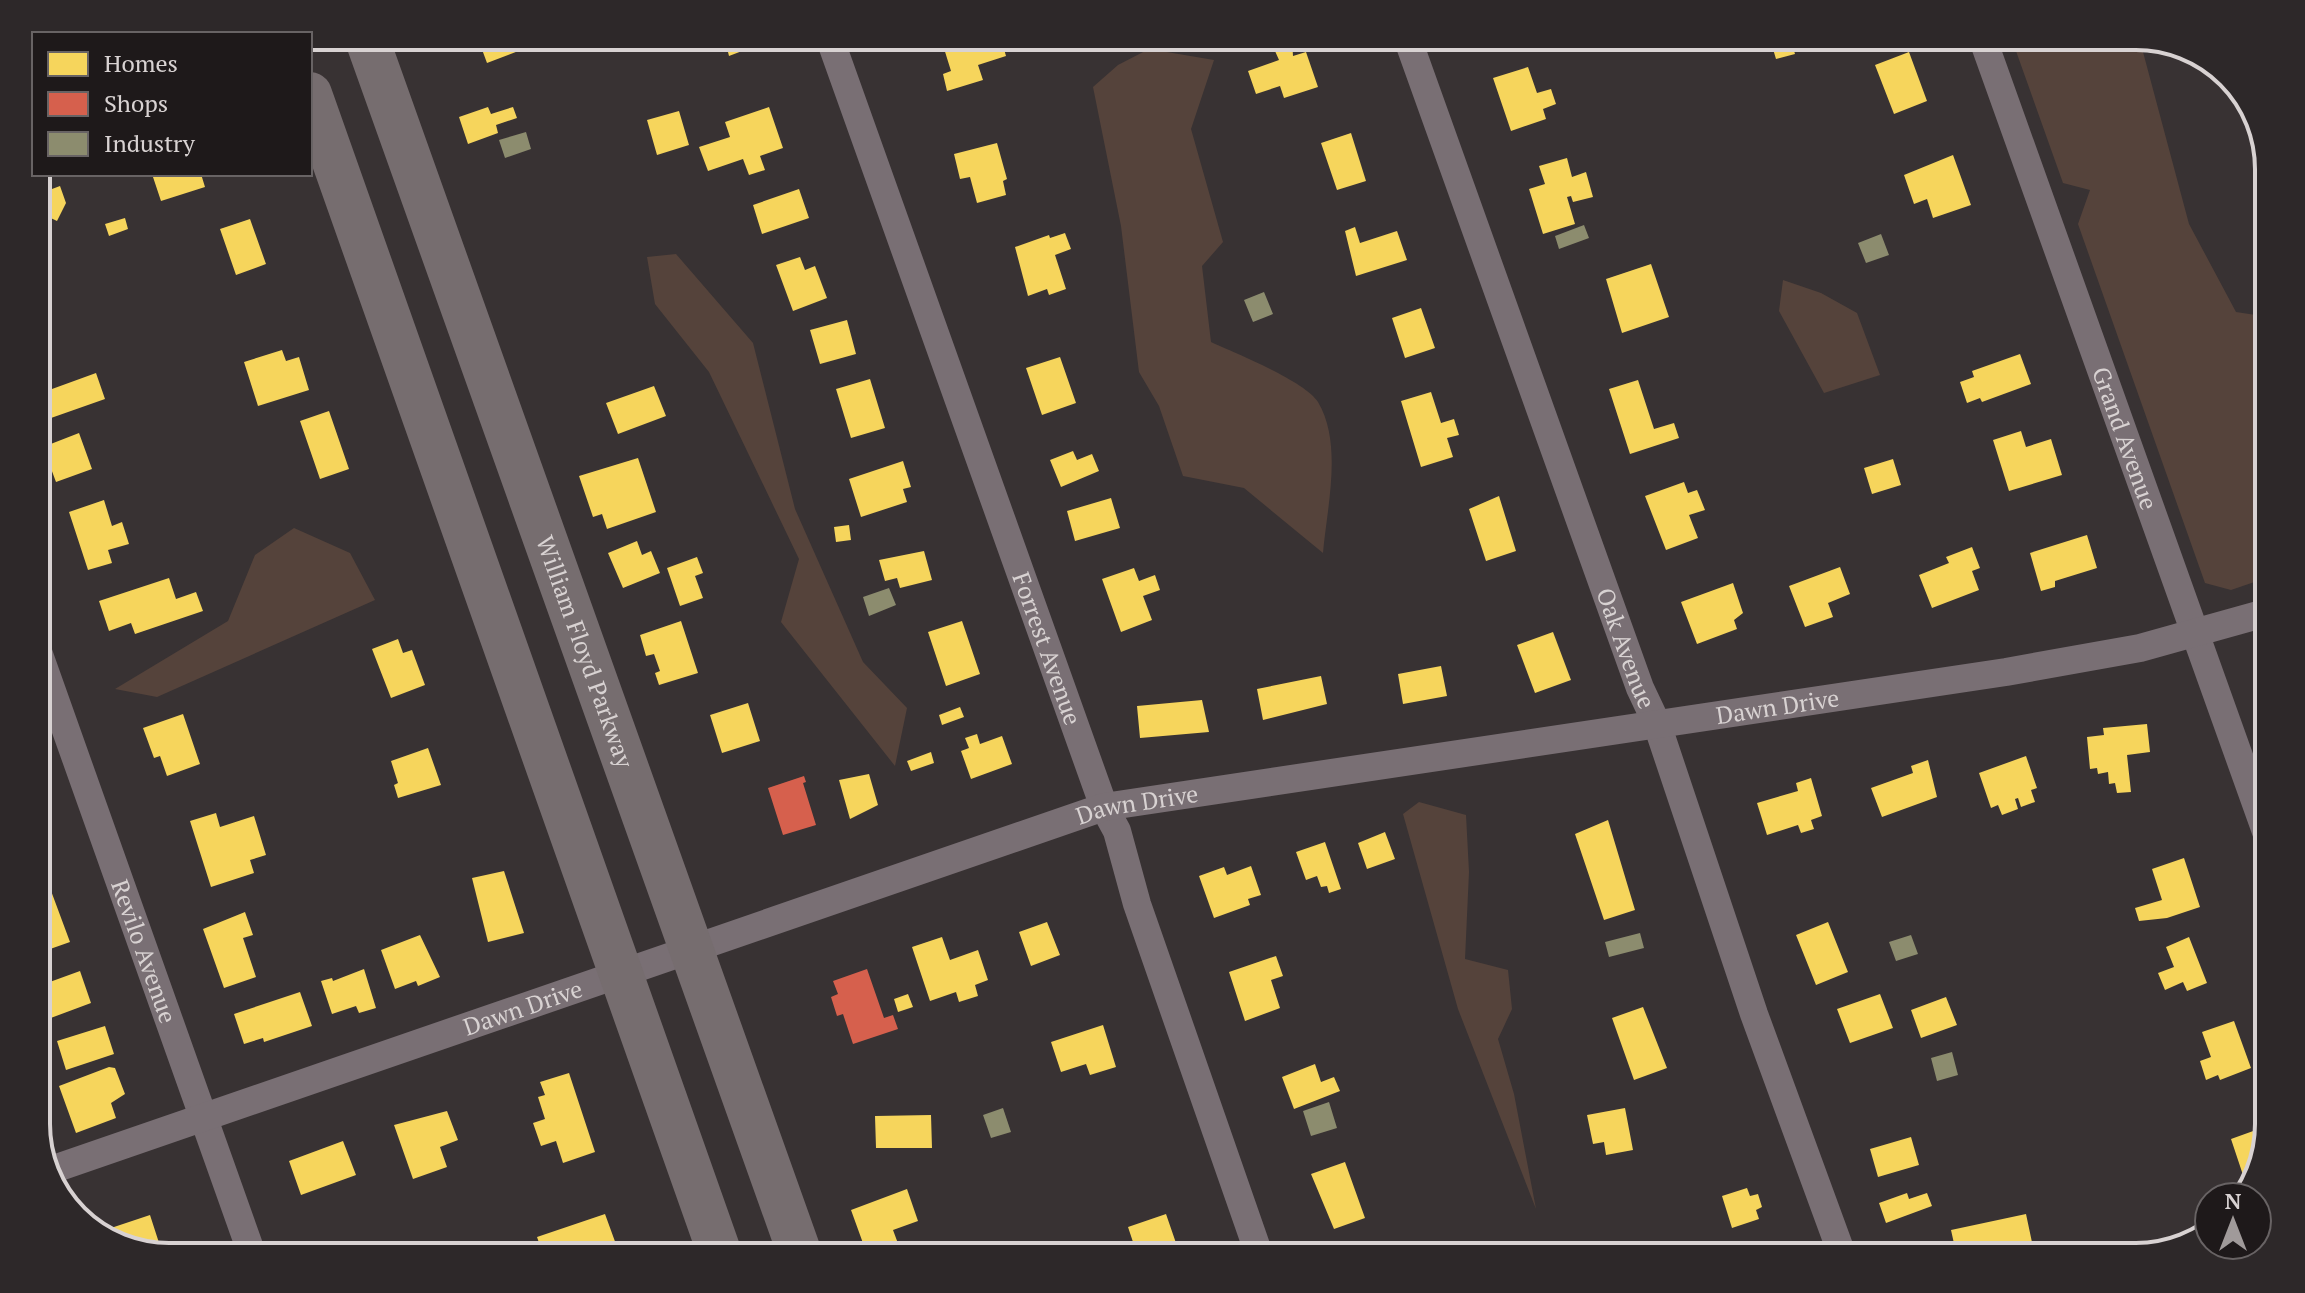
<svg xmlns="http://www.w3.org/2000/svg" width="2305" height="1293" viewBox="0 0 2305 1293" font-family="'PT Serif',serif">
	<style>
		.green { fill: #55433b }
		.homes { fill: #f6d55c }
		.shops { fill: #d6604d }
		.industry { fill: #8c8c6e }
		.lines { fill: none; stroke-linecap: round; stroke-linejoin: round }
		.street { stroke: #796f74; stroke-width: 28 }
		.highway { stroke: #766d6f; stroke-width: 44 }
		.labels { text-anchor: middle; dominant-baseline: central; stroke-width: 8; stroke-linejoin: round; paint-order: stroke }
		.street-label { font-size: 24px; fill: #d8d2d2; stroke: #1e191a }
		.rim { fill: none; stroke: #d8d2d2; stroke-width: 4 }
	</style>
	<rect width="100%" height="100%" fill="#383233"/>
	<path class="green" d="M 2011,37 L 2139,37 L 2189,224 L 2236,312 L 2269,317 L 2269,577 L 2231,590 L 2205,583 L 2078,224 L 2090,190 L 2063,183 Z
		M 1149,49 L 1214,60 L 1191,129 L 1223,242 L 1202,266 L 1211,342 C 1235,353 1305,381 1318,402 C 1343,444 1327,507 1323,553 L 1244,488 L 1183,476 L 1159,406 L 1139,372 L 1121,226 L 1093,87 L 1118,65 Z
		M 676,254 L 753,343 L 795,509 L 863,662 L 907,708 L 895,766 L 781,622 L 799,559 L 709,372 L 655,304 L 647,257 Z
		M 1783,280 L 1821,293 L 1857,313 L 1880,375 L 1824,393 L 1779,311 Z
		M 294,528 L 350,553 L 375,600 L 157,697 L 115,689 L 228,621 L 255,555 Z
		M 1419,802 L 1466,815 L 1469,872 L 1465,959 L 1508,970 L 1512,1009 L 1498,1039 L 1514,1094 L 1536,1209 L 1458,1009 L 1403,814 Z"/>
	<path class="homes" d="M 1266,40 L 1292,40 L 1293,56 L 1306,52 L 1318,87 L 1284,98 L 1280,86 L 1256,94 L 1248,71 L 1279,60 L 1275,51 L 1270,52 Z
		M 942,42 L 972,42 L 974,49 L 1002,42 L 1006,56 L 978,65 L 983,80 L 947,91 L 943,74 L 951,71 Z
		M 736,43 L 763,43 L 729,56 L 727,48 Z
		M 480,44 L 519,44 L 521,50 L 487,63 Z
		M 1792,44 L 1795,54 L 1776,59 L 1773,49 Z
		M 1909,52 L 1927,101 L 1894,114 L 1875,65 Z
		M 1528,67 L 1537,93 L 1551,89 L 1556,104 L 1543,109 L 1546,119 L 1511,131 L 1493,78 Z
		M 488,107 L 491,114 L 513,107 L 517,118 L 496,125 L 498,133 L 468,144 L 459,117 Z
		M 769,107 L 783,148 L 760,156 L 765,170 L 749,175 L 743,159 L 708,171 L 699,147 L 730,137 L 725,122 Z
		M 679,111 L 689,145 L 657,155 L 647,120 Z
		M 1351,133 L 1366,181 L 1337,190 L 1321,143 Z
		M 997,143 L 1007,179 L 1003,181 L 1006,195 L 977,203 L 970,177 L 960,179 L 954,154 Z
		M 1953,155 L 1971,205 L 1933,218 L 1927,199 L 1914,204 L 1904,175 Z
		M 1567,158 L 1572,177 L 1586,172 L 1593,197 L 1573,202 L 1571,196 L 1567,197 L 1575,224 L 1543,234 L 1529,189 L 1545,184 L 1539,166 Z
		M 152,174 L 201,174 L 205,187 L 161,201 Z
		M 60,186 L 66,203 L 57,221 L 36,211 L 36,195 Z
		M 799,189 L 809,218 L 762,234 L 753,205 Z
		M 125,218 L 128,229 L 109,236 L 105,224 Z
		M 250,219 L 266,264 L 236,275 L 220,229 Z
		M 1355,227 L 1360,243 L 1397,231 L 1407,260 L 1356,276 L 1345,231 Z
		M 1065,233 L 1071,249 L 1055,255 L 1066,289 L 1049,295 L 1047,289 L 1028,296 L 1015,247 L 1049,235 L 1050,238 Z
		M 800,257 L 805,270 L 815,266 L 827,298 L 793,311 L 776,265 Z
		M 1651,264 L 1669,317 L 1622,333 L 1606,279 Z
		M 42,281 L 49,309 L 42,312 L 48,329 L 36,334 L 36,283 Z
		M 1421,308 L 1435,348 L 1405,358 L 1392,318 Z
		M 847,320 L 856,354 L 820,364 L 810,330 Z
		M 282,350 L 286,361 L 299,357 L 309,390 L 258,406 L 244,362 Z
		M 2020,354 L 2031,384 L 1982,402 L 1980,398 L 1967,403 L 1960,382 L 1974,377 L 1972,371 Z
		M 1060,357 L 1076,403 L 1042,415 L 1026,368 Z
		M 96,373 L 105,399 L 51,418 L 41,393 Z
		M 870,379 L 885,428 L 851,438 L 836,389 Z
		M 1638,380 L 1654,429 L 1674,423 L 1679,438 L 1630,454 L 1609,389 Z
		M 654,386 L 666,416 L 618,434 L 606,403 Z
		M 1431,392 L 1441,423 L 1454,419 L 1459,435 L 1447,438 L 1453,457 L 1421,467 L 1401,401 Z
		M 329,411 L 349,469 L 320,479 L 300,421 Z
		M 2021,431 L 2026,447 L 2051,439 L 2062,475 L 2009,491 L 1993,440 Z
		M 79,433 L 92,469 L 56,482 L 43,447 Z
		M 1073,451 L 1077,460 L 1092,454 L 1099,471 L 1061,487 L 1050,460 Z
		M 638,458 L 656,512 L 607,529 L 602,514 L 593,517 L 579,476 Z
		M 1893,459 L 1901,485 L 1872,494 L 1864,468 Z
		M 903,461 L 911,487 L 903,489 L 907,502 L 861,517 L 849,479 Z
		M 1684,482 L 1688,493 L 1697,490 L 1705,510 L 1689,515 L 1698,538 L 1666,550 L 1645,496 Z
		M 1499,496 L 1516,551 L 1486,561 L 1469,509 Z
		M 1111,498 L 1120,528 L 1075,541 L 1067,511 Z
		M 104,500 L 112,526 L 122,522 L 129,544 L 108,550 L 112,563 L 88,570 L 69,512 Z
		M 849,525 L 851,540 L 836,542 L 834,527 Z
		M 2087,535 L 2097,568 L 2055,581 L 2055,587 L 2041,591 L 2030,553 Z
		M 637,541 L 642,555 L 651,551 L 660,573 L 623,588 L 608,553 Z
		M 1972,547 L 1980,568 L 1972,571 L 1979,590 L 1932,608 L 1919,575 L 1949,563 L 1946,557 Z
		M 924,551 L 932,580 L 900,588 L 897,578 L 885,581 L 879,560 Z
		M 697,557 L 703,573 L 695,576 L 703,598 L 680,606 L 667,568 Z
		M 1840,567 L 1850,594 L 1828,603 L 1833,617 L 1805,627 L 1789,586 Z
		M 1134,568 L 1139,581 L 1155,575 L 1160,590 L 1143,596 L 1152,620 L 1121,632 L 1102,579 Z
		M 169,578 L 176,599 L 196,592 L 203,611 L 135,634 L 131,623 L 109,631 L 99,601 Z
		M 1733,583 L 1743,613 L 1734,620 L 1737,629 L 1697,644 L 1681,602 Z
		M 681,621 L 698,673 L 659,685 L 655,673 L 660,671 L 654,654 L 646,656 L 640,635 Z
		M 962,621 L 980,674 L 946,686 L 928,632 Z
		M 1553,632 L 1571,680 L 1535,693 L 1517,645 Z
		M 398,639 L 403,653 L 412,650 L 425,685 L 391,698 L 372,649 Z
		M 1441,666 L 1447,696 L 1403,704 L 1398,674 Z
		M 1321,676 L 1327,704 L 1263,720 L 1257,689 Z
		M 1202,700 L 1209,732 L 1140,738 L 1137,706 Z
		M 748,703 L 760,741 L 722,753 L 710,715 Z
		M 960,707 L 964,717 L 942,725 L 939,715 Z
		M 183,714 L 200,764 L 167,776 L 160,756 L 154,758 L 143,728 Z
		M 2147,724 L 2150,752 L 2127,755 L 2131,792 L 2117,793 L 2115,783 L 2109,784 L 2108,772 L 2098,774 L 2097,768 L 2090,769 L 2087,737 L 2104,735 L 2103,728 Z
		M 977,734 L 980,744 L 1002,736 L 1012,764 L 971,779 L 961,751 L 969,748 L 965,738 Z
		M 428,748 L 441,785 L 398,798 L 394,785 L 398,783 L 391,761 Z
		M 931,752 L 934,763 L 911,771 L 907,761 Z
		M 2026,756 L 2037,788 L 2031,790 L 2035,802 L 2021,807 L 2018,798 L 2015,799 L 2018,809 L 2002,815 L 1998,805 L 1991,808 L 1979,773 Z
		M 1928,760 L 1937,797 L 1882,817 L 1871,788 L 1913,773 L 1911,766 Z
		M 869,774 L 878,805 L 850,819 L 839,780 Z
		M 1811,778 L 1822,816 L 1811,820 L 1814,829 L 1801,833 L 1798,825 L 1767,835 L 1757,803 L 1798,791 L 1796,783 Z
		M 216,813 L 220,827 L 254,816 L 266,855 L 250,860 L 254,873 L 211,887 L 190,821 Z
		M 1608,820 L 1635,910 L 1604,920 L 1575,834 Z
		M 1385,832 L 1395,859 L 1367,869 L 1358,843 Z
		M 1325,842 L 1341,889 L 1329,893 L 1327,886 L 1321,887 L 1317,876 L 1306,880 L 1296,852 Z
		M 2184,858 L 2200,907 L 2167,918 L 2139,921 L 2135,908 L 2162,900 L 2152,869 Z
		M 1251,866 L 1261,895 L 1248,899 L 1250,905 L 1214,918 L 1199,876 L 1224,867 L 1227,875 Z
		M 504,871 L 524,933 L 488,942 L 472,878 Z
		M 47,880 L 70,942 L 36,954 L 36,884 Z
		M 245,912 L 253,935 L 243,938 L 256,977 L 224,988 L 203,929 Z
		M 1047,922 L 1060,955 L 1031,966 L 1019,932 Z
		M 1828,922 L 1848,972 L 1816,985 L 1796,935 Z
		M 420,935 L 440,977 L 418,986 L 416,981 L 395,989 L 381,950 Z
		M 942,937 L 950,960 L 978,950 L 988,980 L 975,985 L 978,996 L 959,1002 L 956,992 L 930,1001 L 912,947 Z
		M 2189,937 L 2207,983 L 2187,991 L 2183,982 L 2165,990 L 2158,973 L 2174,967 L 2166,947 Z
		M 1276,956 L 1283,976 L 1271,980 L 1280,1008 L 1245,1021 L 1229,972 Z
		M 364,969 L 376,1008 L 359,1013 L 356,1006 L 332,1014 L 321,981 L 332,978 L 333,981 Z
		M 80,971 L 91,1003 L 40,1022 L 36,987 Z
		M 300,992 L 312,1026 L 264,1042 L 263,1038 L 244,1044 L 234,1014 Z
		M 908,994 L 913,1007 L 898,1012 L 894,999 Z
		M 1880,994 L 1893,1028 L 1850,1043 L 1837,1009 Z
		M 1946,997 L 1957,1025 L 1921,1038 L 1911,1010 Z
		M 1643,1007 L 1667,1068 L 1634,1080 L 1612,1018 Z
		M 2234,1021 L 2251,1068 L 2220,1080 L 2218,1075 L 2206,1080 L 2200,1061 L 2211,1057 L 2202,1032 Z
		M 1103,1025 L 1116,1067 L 1090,1075 L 1086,1064 L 1061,1072 L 1051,1042 Z
		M 105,1026 L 114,1054 L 66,1070 L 57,1041 Z
		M 1315,1064 L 1321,1082 L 1334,1077 L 1340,1091 L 1294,1109 L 1282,1077 Z
		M 109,1067 L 115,1068 L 125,1094 L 111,1103 L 116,1118 L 76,1133 L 59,1086 Z
		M 569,1073 L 595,1152 L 563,1163 L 556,1141 L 541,1146 L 533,1123 L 545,1119 L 538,1097 L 545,1095 L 540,1082 Z
		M 1625,1108 L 1633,1150 L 1606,1155 L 1604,1142 L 1593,1144 L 1587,1115 Z
		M 447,1111 L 458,1140 L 440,1147 L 447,1167 L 413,1179 L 394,1125 Z
		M 931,1115 L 932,1148 L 876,1148 L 875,1116 Z
		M 2269,1117 L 2256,1174 L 2244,1178 L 2231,1139 L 2256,1130 L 2253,1122 Z
		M 1911,1137 L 1919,1165 L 1878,1177 L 1870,1149 Z
		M 343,1141 L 356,1175 L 301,1195 L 289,1161 Z
		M 1345,1162 L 1365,1218 L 1334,1229 L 1311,1174 Z
		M 1747,1188 L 1750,1196 L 1758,1194 L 1762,1207 L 1756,1210 L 1759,1219 L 1732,1228 L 1722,1196 Z
		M 907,1189 L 918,1221 L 893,1230 L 903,1257 L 868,1257 L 851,1210 Z
		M 1907,1193 L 1909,1199 L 1927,1193 L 1932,1206 L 1886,1223 L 1879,1203 Z
		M 605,1214 L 617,1247 L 587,1257 L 544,1257 L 537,1237 Z
		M 1166,1214 L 1176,1243 L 1171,1245 L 1175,1257 L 1138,1257 L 1128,1227 Z
		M 2026,1214 L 2033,1247 L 1985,1257 L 1957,1257 L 1951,1230 Z
		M 150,1215 L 161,1249 L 151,1252 L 103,1239 L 96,1233 Z"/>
	<path class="shops" d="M 804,776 L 806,782 L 803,783 L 816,825 L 783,835 L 768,788 Z
		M 867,969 L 884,1018 L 893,1015 L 898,1029 L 853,1044 L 843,1014 L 837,1016 L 831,997 L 838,994 L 833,981 Z"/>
	<path class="industry" d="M 526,132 L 531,149 L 505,158 L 499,140 Z
		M 1584,225 L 1589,238 L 1559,249 L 1555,236 Z
		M 1881,234 L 1889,255 L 1866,263 L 1858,243 Z
		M 1264,292 L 1273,314 L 1253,322 L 1244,300 Z
		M 889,588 L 896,605 L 869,616 L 863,597 Z
		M 1640,933 L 1644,948 L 1609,957 L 1605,942 Z
		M 1911,935 L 1918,954 L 1896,961 L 1889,942 Z
		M 1952,1052 L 1958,1075 L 1937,1081 L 1931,1058 Z
		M 1329,1102 L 1337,1128 L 1311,1136 L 1303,1111 Z
		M 1003,1108 L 1011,1132 L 991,1138 L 983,1115 Z"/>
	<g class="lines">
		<g class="street">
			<path id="s1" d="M 1982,37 L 2269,840"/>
			<path id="s2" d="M 1408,40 L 1640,688 L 1657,724 L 1754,1014 L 1843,1257"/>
			<path id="s3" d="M 831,42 L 1104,807 L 1117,831 L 1137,904 L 1260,1257"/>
			<path id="s4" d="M 36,646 L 253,1257"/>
			<path id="s5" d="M 48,1171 L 1104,807 L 2006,672 L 2140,648 L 2269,612"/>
		</g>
		<g class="highway">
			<path id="s6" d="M 369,45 L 801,1257"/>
			<path d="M 310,94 L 721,1257"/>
		</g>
	</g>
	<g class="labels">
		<g class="street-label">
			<text stroke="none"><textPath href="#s1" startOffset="426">Grand Avenue</textPath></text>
			<text stroke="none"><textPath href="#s2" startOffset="646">Oak Avenue</textPath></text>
			<text stroke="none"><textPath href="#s3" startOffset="644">Forrest Avenue</textPath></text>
			<text stroke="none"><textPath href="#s6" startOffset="644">William Floyd Parkway</textPath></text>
			<text stroke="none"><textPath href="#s5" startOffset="1798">Dawn Drive</textPath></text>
			<text stroke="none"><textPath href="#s5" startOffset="1150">Dawn Drive</textPath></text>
			<text stroke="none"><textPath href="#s4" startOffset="324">Revilo Avenue</textPath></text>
			<text stroke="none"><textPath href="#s5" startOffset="502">Dawn Drive</textPath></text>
		</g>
	</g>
	<path d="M0 0H2305V1293H0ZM169 50H2136A119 119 0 0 1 2255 169V1124A119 119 0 0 1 2136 1243H169A119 119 0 0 1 50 1124V169A119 119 0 0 1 169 50Z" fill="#2d2829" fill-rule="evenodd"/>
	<path class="rim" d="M169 50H2136A119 119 0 0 1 2255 169V1124A119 119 0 0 1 2136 1243H169A119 119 0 0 1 50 1124V169A119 119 0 0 1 169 50Z"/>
	<rect x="32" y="32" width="280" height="144" fill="#1e191a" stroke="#686364" stroke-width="2"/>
	<rect x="48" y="52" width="40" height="24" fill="#f6d55c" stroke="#686364" stroke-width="2"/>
	<text x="104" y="72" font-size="24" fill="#d8d2d2">Homes</text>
	<rect x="48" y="92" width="40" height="24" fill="#d6604d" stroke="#686364" stroke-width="2"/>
	<text x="104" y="112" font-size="24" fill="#d8d2d2">Shops</text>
	<rect x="48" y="132" width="40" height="24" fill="#8c8c6e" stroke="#686364" stroke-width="2"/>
	<text x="104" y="152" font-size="24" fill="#d8d2d2">Industry</text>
	<g transform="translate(2233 1221)"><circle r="38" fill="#1e191a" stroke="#686364" stroke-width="2"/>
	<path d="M0-6L14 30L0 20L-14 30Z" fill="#a09a9a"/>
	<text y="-12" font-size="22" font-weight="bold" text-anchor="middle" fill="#d8d2d2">N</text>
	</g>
</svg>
